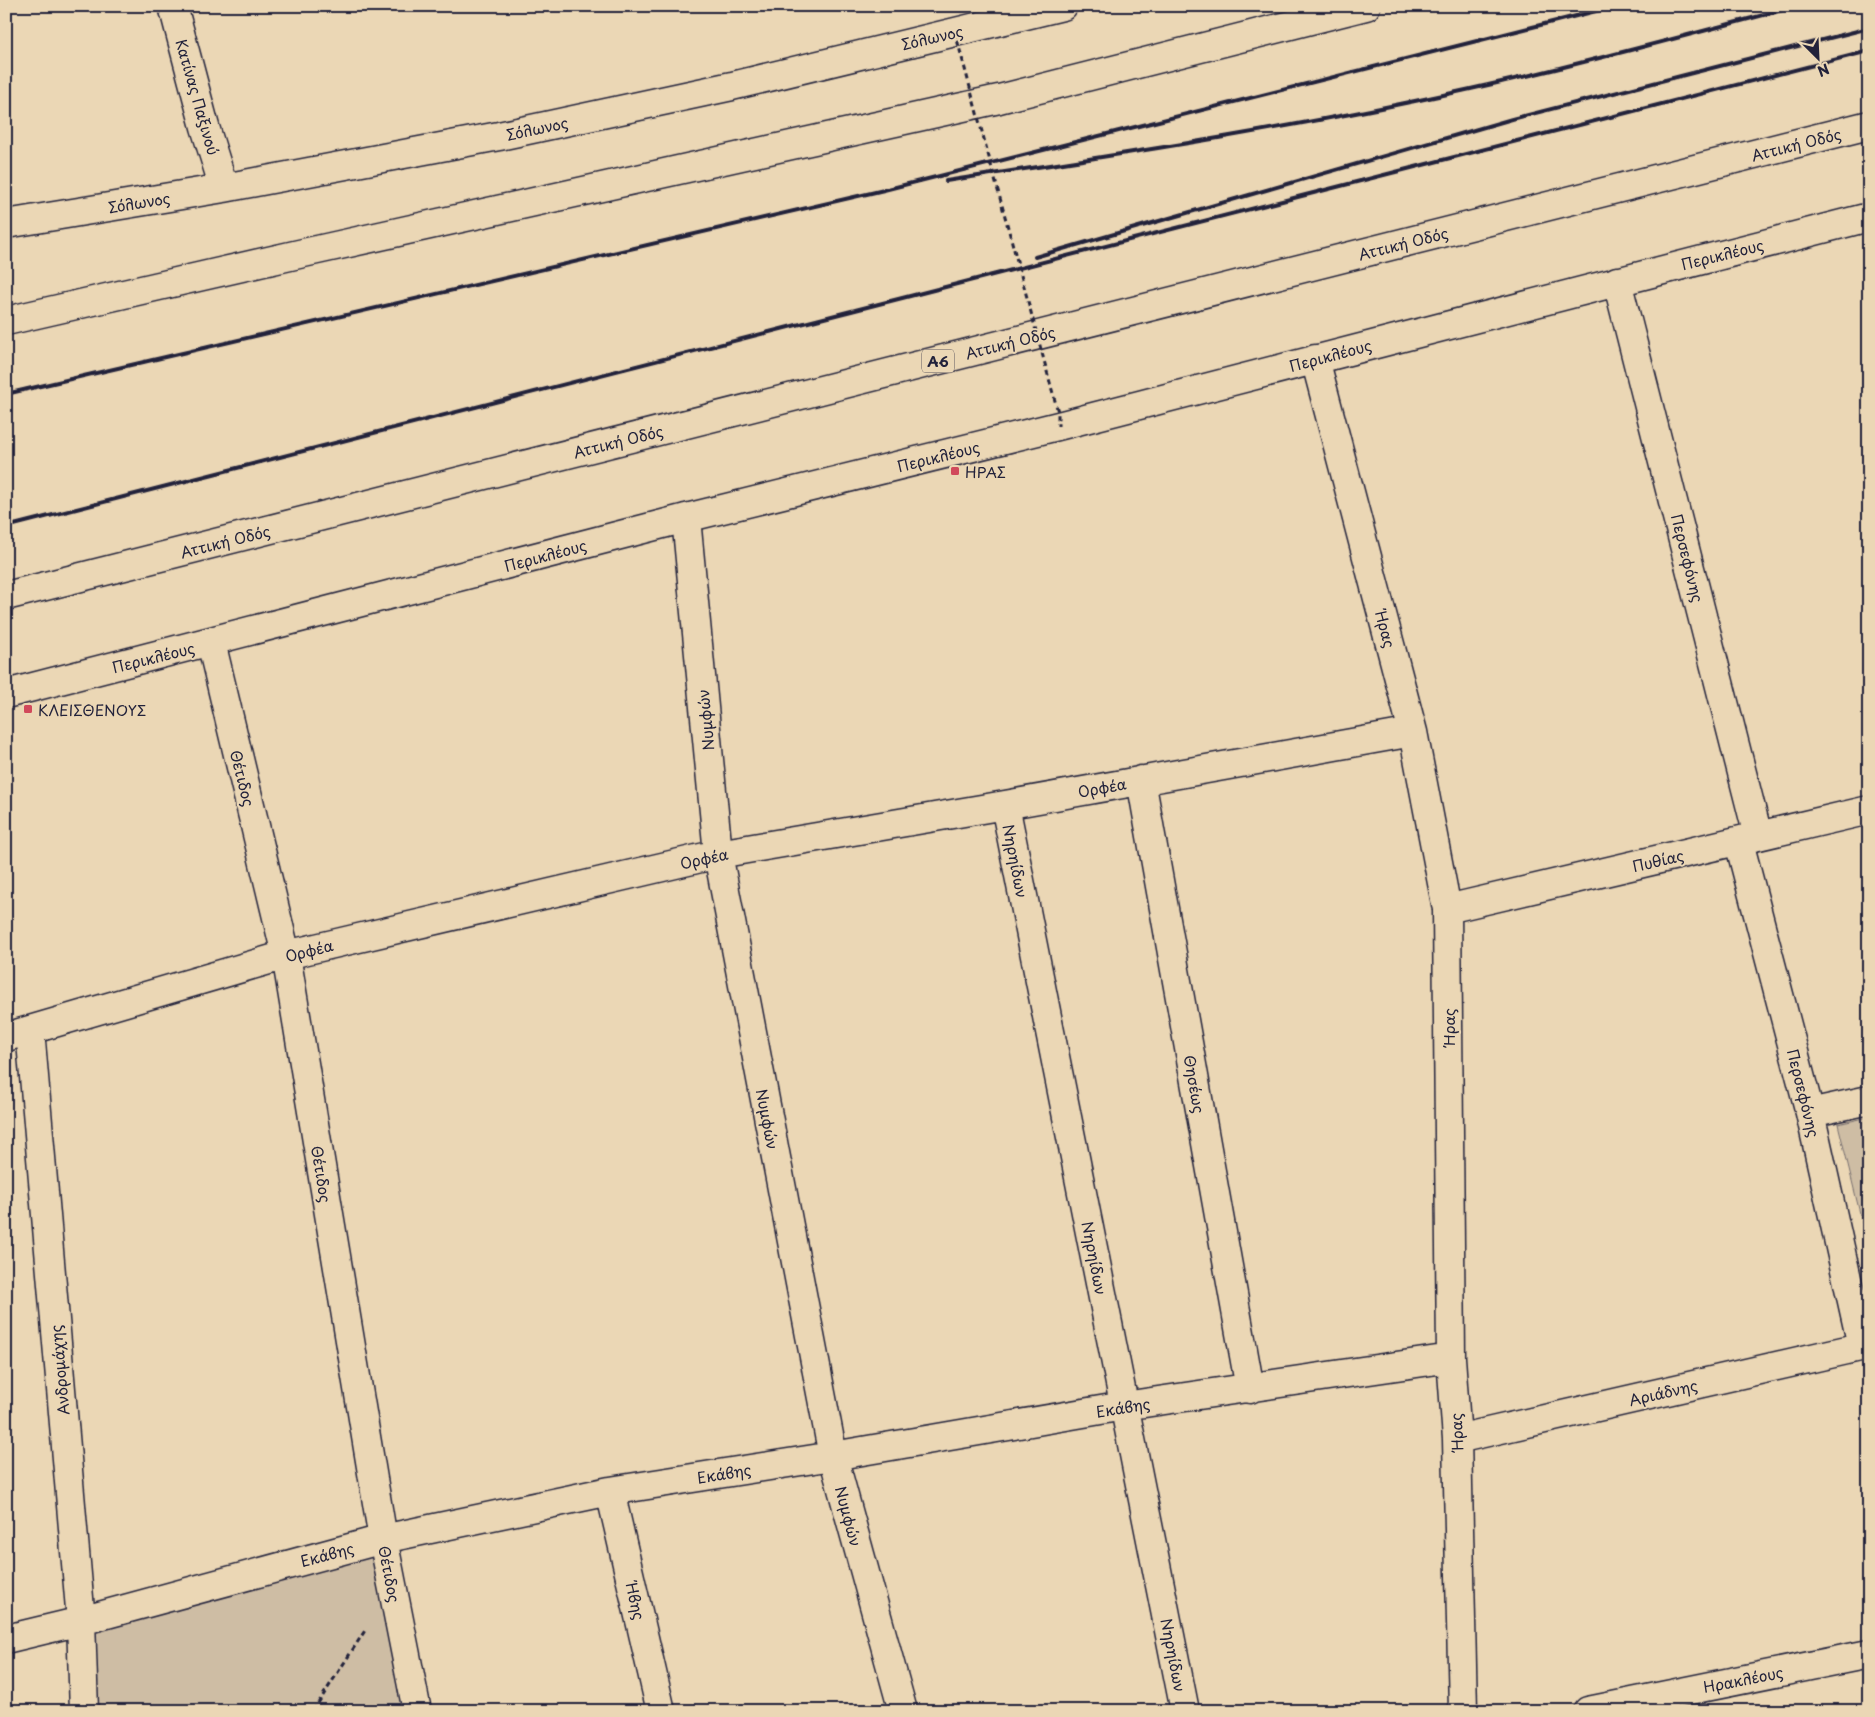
<svg xmlns="http://www.w3.org/2000/svg" width="1875" height="1717" viewBox="0 0 1875 1717" font-family="'Playpen Sans',sans-serif">
	<style>
		.green { fill: #cebda4; stroke: #787070 }
		.lines { fill: none; stroke-linecap: round; stroke-linejoin: round }
		.minor-casing { stroke: #22223b; stroke-width: 31 }
		.highway-casing { stroke: #22223b; stroke-width: 31 }
		.path { stroke: #22223b; stroke-width: 3; stroke-dasharray: 5 4; stroke-linecap: butt }
		.minor { stroke: #ebd7b5; stroke-width: 28 }
		.highway { stroke: #ebd7b5; stroke-width: 28 }
		.rail { stroke: #22223b; stroke-width: 4 }
		.path-bridge { stroke: #22223b; stroke-width: 3; stroke-dasharray: 5 4; stroke-linecap: butt }
		.poi-dot { fill: #d1495b; stroke: #ebd7b5; stroke-width: 2 }
		.labels { text-anchor: middle; dominant-baseline: central; stroke-width: 4; stroke-linejoin: round; paint-order: stroke }
		.shield { fill: #ebd7b5; stroke: #5e5860; stroke-width: 1 }
		.shield-label { font-size: 14px; font-weight: bold; fill: #22223b }
		.street-label { font-size: 15px; fill: #22223b; stroke: #ebd7b5 }
		.poi-label { font-size: 15px; fill: #22223b; stroke: #ebd7b5; text-anchor: start }
	</style>
	<rect width="100%" height="100%" fill="#ebd7b5"/>
	<filter id="ink" filterUnits="userSpaceOnUse"><feTurbulence type="fractalNoise" baseFrequency=".02" numOctaves="2"/><feDisplacementMap in="SourceGraphic" scale="10" xChannelSelector="R" yChannelSelector="G"/><feConvolveMatrix kernelMatrix="1 2 1 2 8 2 1 2 1" color-interpolation-filters="sRGB"/></filter>
	<g filter="url(#ink)">
		<path class="green" d="M 1869,1117 L 1869,1250 L 1838,1124 Z
			M 383,1539 L 417,1711 L 84,1711 L 81,1621 Z"/>
		<g class="lines">
			<defs>
				<path id="minor" d="M 173,6 L 205,127 L 224,188
					M 6,224 L 224,188 L 499,136 L 732,86 L 1063,6
					M 1617,281 L 1758,836
					M 1315,359 L 1413,732 L 1447,909 L 1451,1358 L 1457,1439 L 1463,1711
					M 686,518 L 718,854 L 833,1456 L 903,1711
					M 211,642 L 286,955 L 383,1539 L 417,1711
					M 6,694 L 686,518 L 1058,426 L 1869,217
					M 1141,780 L 1250,1389
					M 1005,805 L 1185,1711
					M 1739,842 L 1810,1113 L 1862,1346
					M 1447,909 L 1869,810
					M 30,1030 L 81,1621 L 84,1711
					M 6,1037 L 286,955 L 718,854 L 1005,805 L 1413,732
					M 1810,1113 L 1869,1100
					M 1457,1439 L 1869,1345
					M 610,1491 L 661,1711
					M 6,1639 L 81,1621 L 383,1539 L 610,1491 L 833,1456 L 1124,1406 L 1451,1358
					M 1588,1711 L 1869,1654"/>
				<path id="highway" d="M 6,321 L 299,254 L 999,99 L 1366,6
					M 6,596 L 1869,125"/>
			</defs>
			<use href="#minor" class="minor-casing"/>
			<use href="#highway" class="highway-casing"/>
			<path class="path" d="M 313,1711 L 366,1629"/>
			<use href="#minor" class="minor"/>
			<use href="#highway" class="highway"/>
			<path class="rail" d="M 946,181 C 1131,153 1315,125 1497,83 C 1598,60 1698,32 1798,6
				M 1035,257 L 1512,119 L 1869,28
				M 6,394 L 884,190 L 1616,6
				M 6,527 L 1869,51"/>
			<path class="path-bridge" d="M 955,32 L 1058,412 L 1058,426"/>
		</g>
	</g>
	<g class="poi-dot">
		<rect x="950" y="466" width="10" height="10" rx="2.5"/>
		<rect x="23" y="704" width="10" height="10" rx="2.5"/>
	</g>
	<g class="labels">
		<rect class="shield" x="922" y="349.5" width="32" height="23" rx="4"/>
		<g class="shield-label">
			<text x="938" y="361">Α6</text>
		</g>
		<g class="street-label">
			<text transform="translate(932 37) rotate(-13)">Σόλωνος</text>
			<text transform="translate(198 97) rotate(74)">Κατίνας Παξινού</text>
			<text transform="translate(537 128) rotate(-12)">Σόλωνος</text>
			<text transform="translate(1796 144) rotate(-14)">Αττική Οδός</text>
			<text transform="translate(139 202) rotate(-9)">Σόλωνος</text>
			<text transform="translate(1403 243) rotate(-14)">Αττική Οδός</text>
			<text transform="translate(1722 254) rotate(-14)">Περικλέους</text>
			<text transform="translate(1010 342) rotate(-14)">Αττική Οδός</text>
			<text transform="translate(1330 355) rotate(-15)">Περικλέους</text>
			<text transform="translate(618 441) rotate(-14)">Αττική Οδός</text>
			<text transform="translate(938 456) rotate(-14)">Περικλέους</text>
			<text transform="translate(225 541) rotate(-14)">Αττική Οδός</text>
			<text transform="translate(545 555) rotate(-15)">Περικλέους</text>
			<text transform="translate(1688 558) rotate(76)">Περσεφόνης</text>
			<text transform="translate(1386 629) rotate(75)">Ήρας</text>
			<text transform="translate(153 657) rotate(-14)">Περικλέους</text>
			<text transform="translate(705 720) rotate(-95)">Νυμφών</text>
			<text transform="translate(243 778) rotate(76)">Θέτιδος</text>
			<text transform="translate(1102 787) rotate(-10)">Ορφέα</text>
			<text transform="translate(704 858) rotate(-12)">Ορφέα</text>
			<text transform="translate(1658 860) rotate(-13)">Πυθίας</text>
			<text transform="translate(1016 861) rotate(79)">Νηρηίδων</text>
			<text transform="translate(309 950) rotate(-14)">Ορφέα</text>
			<text transform="translate(1448 1027) rotate(-90)">Ήρας</text>
			<text transform="translate(1195 1084) rotate(80)">Θησέως</text>
			<text transform="translate(1804 1093) rotate(76)">Περσεφόνης</text>
			<text transform="translate(768 1119) rotate(79)">Νυμφών</text>
			<text transform="translate(322 1174) rotate(81)">Θέτιδος</text>
			<text transform="translate(1095 1258) rotate(79)">Νηρηίδων</text>
			<text transform="translate(59 1370) rotate(-95)">Ανδρομάχης</text>
			<text transform="translate(1663 1392) rotate(-13)">Αριάδνης</text>
			<text transform="translate(1123 1407) rotate(-9)">Εκάβης</text>
			<text transform="translate(1456 1432) rotate(-93)">Ήρας</text>
			<text transform="translate(724 1473) rotate(-9)">Εκάβης</text>
			<text transform="translate(849 1516) rotate(75)">Νυμφών</text>
			<text transform="translate(327 1554) rotate(-15)">Εκάβης</text>
			<text transform="translate(390 1574) rotate(79)">Θέτιδος</text>
			<text transform="translate(636 1601) rotate(77)">Ήβης</text>
			<text transform="translate(1174 1655) rotate(79)">Νηρηίδων</text>
			<text transform="translate(1743 1679) rotate(-11)">Ηρακλέους</text>
		</g>
		<g class="poi-label">
			<text x="965" y="471">ΗΡΑΣ</text>
			<text x="38" y="709">ΚΛΕΙΣΘΕΝΟΥΣ</text>
		</g>
	</g>
	<rect width="1875" height="1717" fill="none" stroke="#ebd7b5" stroke-width="25"/>
	<rect x="12" y="12" width="1850" height="1692" fill="none" stroke="#22223b" stroke-width="2" filter="url(#ink)"/>
	<g transform="translate(1818 58) rotate(156)" stroke="#ebd7b5" stroke-width="4" paint-order="stroke">
	<path d="M0-4L9 19L0 12L-9 19Z" fill="#22223b"/>
	<text y="-8" font-size="14" font-weight="bold" text-anchor="middle" fill="#22223b">N</text>
	</g>
</svg>
